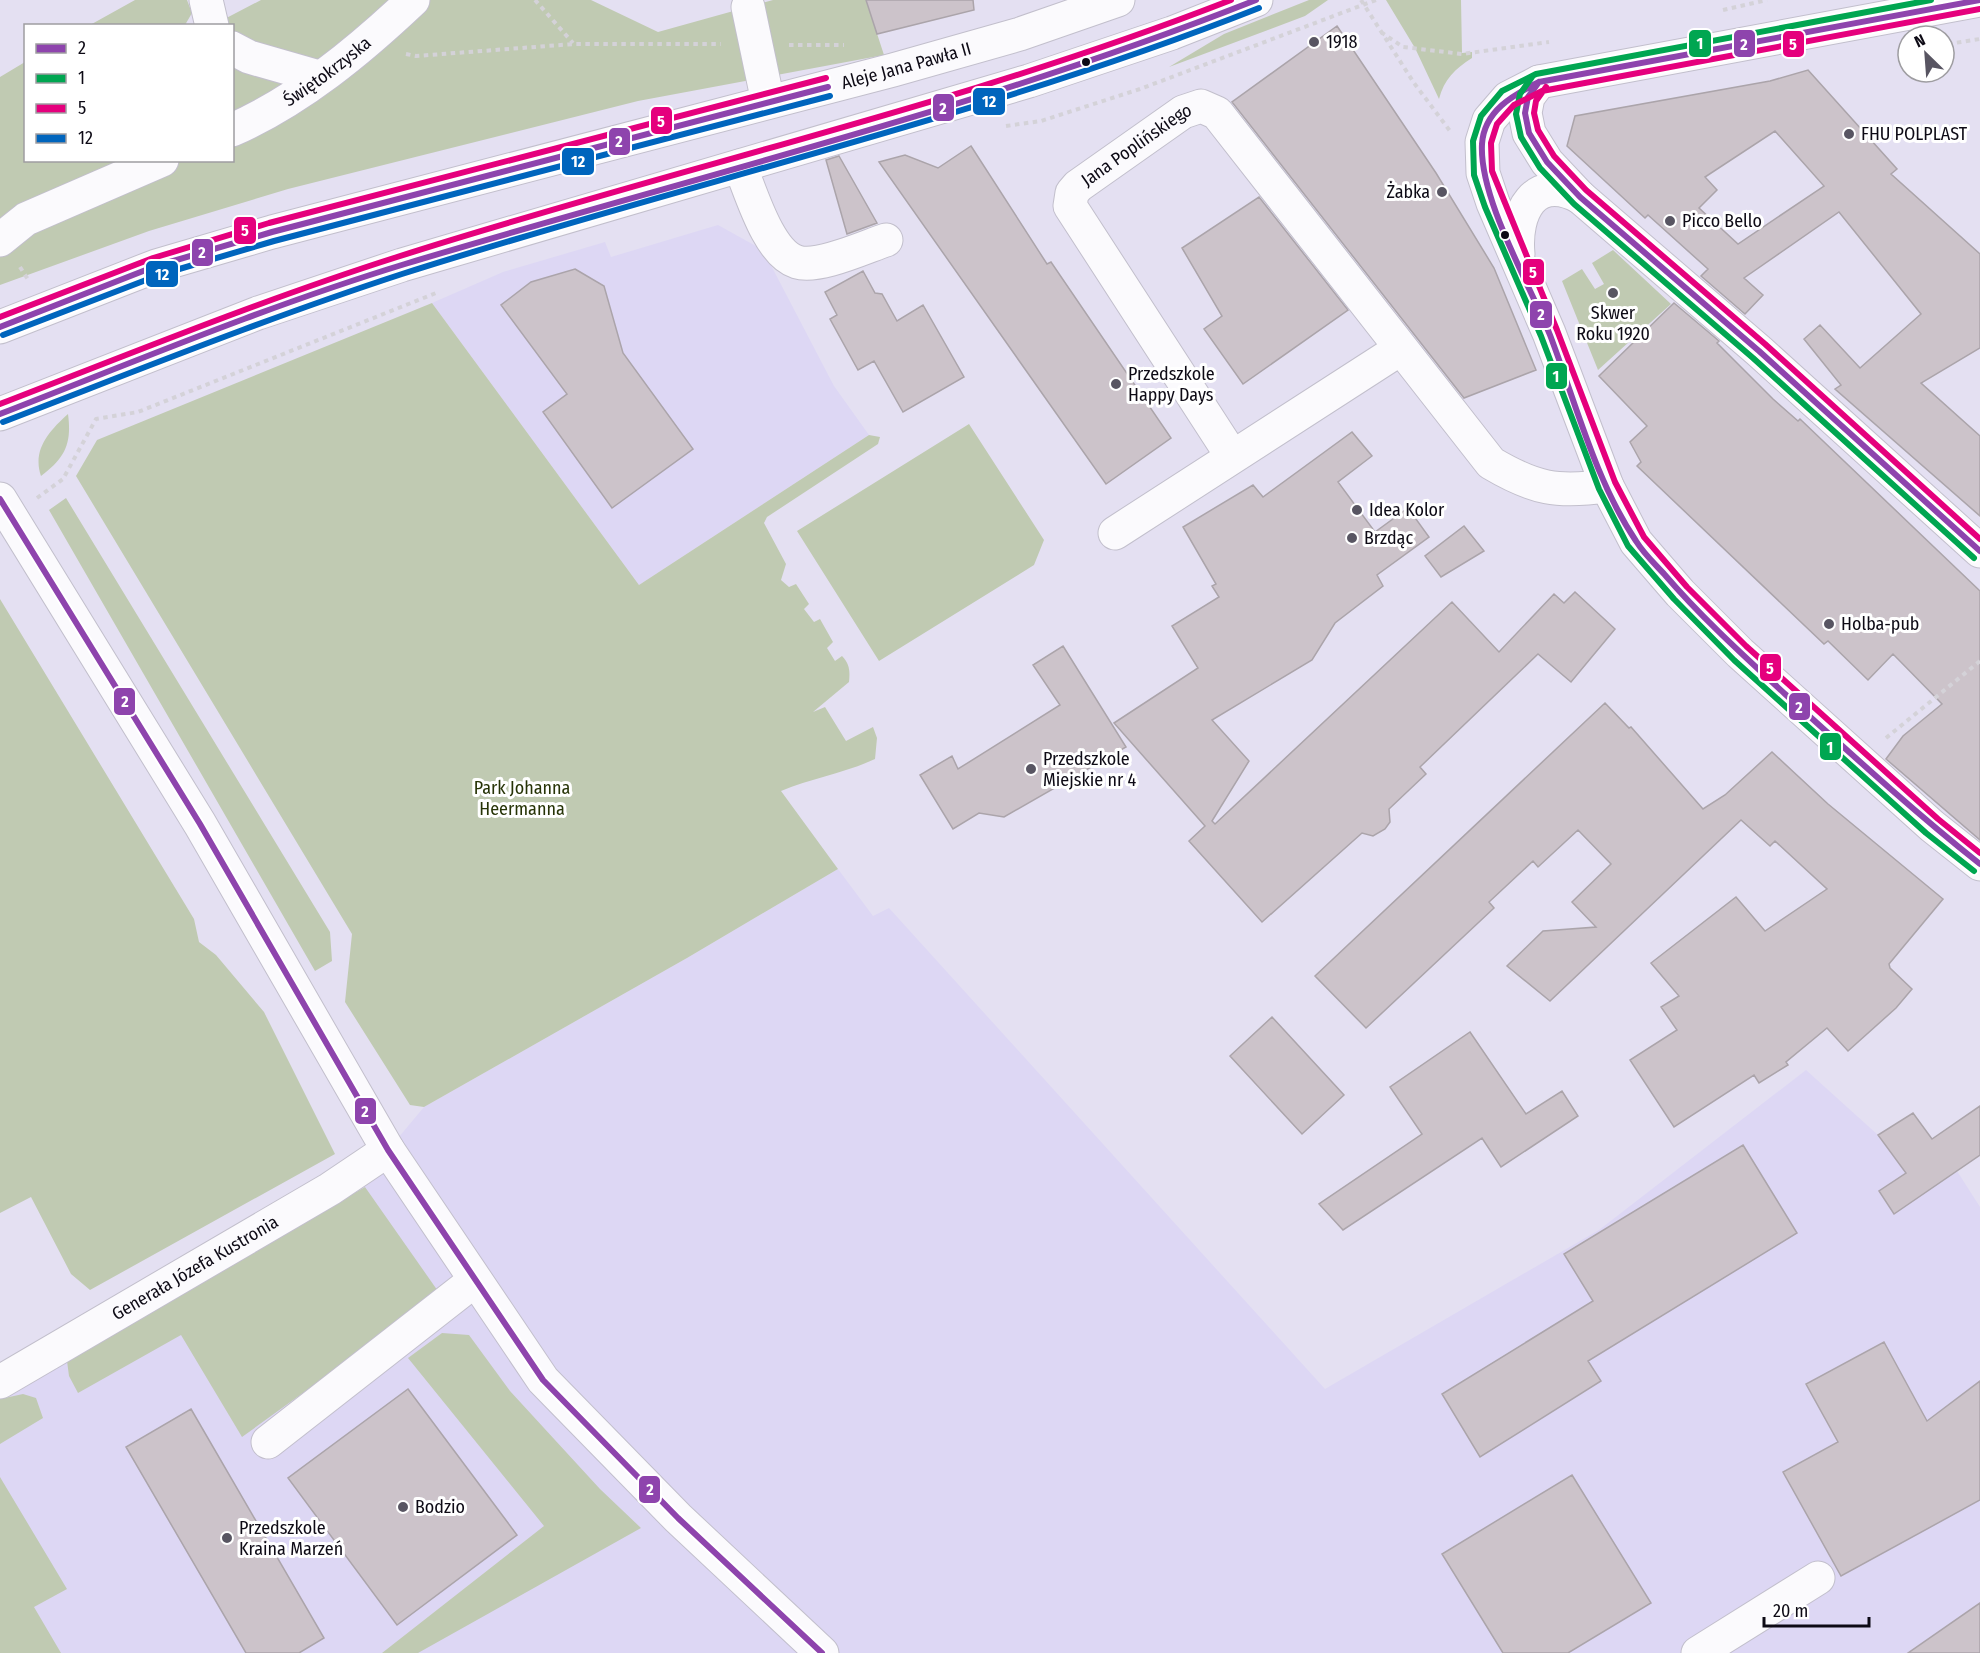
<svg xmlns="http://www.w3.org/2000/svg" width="1980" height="1653" viewBox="0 0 1980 1653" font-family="'Fira Sans Condensed',sans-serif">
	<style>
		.built { fill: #ddd7f4 }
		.green { fill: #c0cab2 }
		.building { fill: #ccc3ca; stroke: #aba4aa; stroke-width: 1.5; fill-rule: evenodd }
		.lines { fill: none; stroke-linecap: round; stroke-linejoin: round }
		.minor-casing { stroke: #c2bfcc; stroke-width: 35 }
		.major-casing { stroke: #c2bfcc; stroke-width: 35 }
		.path { stroke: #d4d2d8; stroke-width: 4; stroke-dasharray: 4.5 4.5; stroke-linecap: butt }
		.minor { stroke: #fbfafd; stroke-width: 33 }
		.major { stroke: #fbfafd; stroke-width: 33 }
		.bus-1-casing { stroke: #fff; stroke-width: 10 }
		.bus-2-casing { stroke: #fff; stroke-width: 10 }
		.bus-3-casing { stroke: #fff; stroke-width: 10 }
		.bus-4-casing { stroke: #fff; stroke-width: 10 }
		.bus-1 { stroke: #8e44ad; stroke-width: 6 }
		.bus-2 { stroke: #00a651; stroke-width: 6 }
		.bus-3 { stroke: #e5007d; stroke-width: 6 }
		.bus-4 { stroke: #0065bd; stroke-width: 6 }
		.poi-dot { fill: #585562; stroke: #fff; stroke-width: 2 }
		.bus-dot { fill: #0d0a15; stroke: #fff; stroke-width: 2 }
		.labels { text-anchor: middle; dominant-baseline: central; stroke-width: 6; stroke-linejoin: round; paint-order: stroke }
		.poi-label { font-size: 18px; fill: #0d0a15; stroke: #fff; text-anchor: start }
		.street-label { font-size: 18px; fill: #0d0a15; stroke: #fff }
		.park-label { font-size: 18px; fill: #263306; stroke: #fff }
		.line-badge { stroke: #fff; stroke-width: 2 }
		.badge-label { font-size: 16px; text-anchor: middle; font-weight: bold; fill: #fff }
	</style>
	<rect width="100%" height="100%" fill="#e4e0f2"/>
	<path class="built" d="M 718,225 L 763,250 L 834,386 L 869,435 L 639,585 L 432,303 L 503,272 L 605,242 L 611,257 Z
		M 838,869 L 873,916 L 889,908 L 1325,1389 L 1599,1230 L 1806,1070 L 1878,1135 L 1922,1195 L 1957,1171 L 1980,1207 L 1980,1653 L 0,1653 L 0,1382 L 388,1150 L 424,1107 L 687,958 Z"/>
	<path class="green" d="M 135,0 L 187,0 L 192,13 L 185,25 L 90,25 Z
		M 261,0 L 591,0 L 658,32 L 773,0 L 866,0 L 884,55 L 638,101 L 288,189 L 149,231 L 0,285 L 0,77 L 25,62 L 26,160 L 232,160 L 232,26 L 197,25 L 213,25 Z
		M 1309,0 L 1328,0 L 1305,16 L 1169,67 L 1224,34 Z
		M 1386,0 L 1461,0 L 1462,53 L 1472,52 L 1472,58 C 1455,69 1444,79 1439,99 L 1415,48 Z
		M 1613,250 L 1671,304 L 1598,370 L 1562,281 L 1582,269 L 1595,289 L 1604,284 L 1592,263 Z
		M 432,303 L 639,585 L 869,435 L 880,437 L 878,444 L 767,517 L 764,523 L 786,564 L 781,580 L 789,587 L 796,584 L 809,604 L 804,609 L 814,622 L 820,619 L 833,642 L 827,648 L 835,661 L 842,656 C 850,664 850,672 849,682 L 813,712 L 825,707 L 846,741 L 873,727 L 877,738 L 875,759 C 845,773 812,778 781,791 L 838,869 L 687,958 L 424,1107 L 410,1105 L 345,1002 L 352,934 L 76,476 L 97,440 Z
		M 68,414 C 72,444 65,458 41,476 C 32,450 49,431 68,414 Z
		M 969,424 L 1044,540 L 1034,565 L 879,661 L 797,531 Z
		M 66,498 L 330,932 L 332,961 L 315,971 L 49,510 Z
		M 0,599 L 194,919 L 199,942 L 216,955 L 264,1012 L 335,1154 L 90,1290 L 71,1274 L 31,1197 L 0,1213 Z
		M 365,1187 L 440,1294 L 242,1437 L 181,1335 L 78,1393 L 69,1376 L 67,1361 L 88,1344 Z
		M 442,1333 L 469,1335 L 510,1391 L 600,1489 L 641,1528 L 418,1653 L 382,1653 L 544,1526 L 408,1358 Z
		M 23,1394 L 36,1398 L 43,1418 L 0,1444 L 0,1399 Z
		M 0,1477 L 67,1589 L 34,1607 L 61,1653 L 0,1653 Z"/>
	<path class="building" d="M 866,0 L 973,0 L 974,10 L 877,34 Z
		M 1337,26 L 1436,173 L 1494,268 L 1536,370 L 1464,398 L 1232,102 Z
		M 1808,70 L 1897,169 L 1891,174 L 1980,254 L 1980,348 L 1921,383 L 1980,436 L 1980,516 L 1835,389 L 1841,385 L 1804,339 L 1820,325 L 1860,368 L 1921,314 L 1839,212 L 1744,278 L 1763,295 L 1745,314 L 1701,276 L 1708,269 L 1648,215 L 1645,218 L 1567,146 L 1575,116 L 1770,81 ZM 1775,131 L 1824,186 L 1738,244 L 1699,208 L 1717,190 L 1705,177 Z
		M 971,146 L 1047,264 L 1051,262 L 1171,438 L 1106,484 L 879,162 L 905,155 L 938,168 Z
		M 839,156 L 877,223 L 847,234 L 826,160 Z
		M 1259,197 L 1348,310 L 1243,384 L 1204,329 L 1222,316 L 1182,248 Z
		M 575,269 L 604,286 L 623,353 L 693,449 L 612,508 L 543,412 L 567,394 L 501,305 L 531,282 Z
		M 863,271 L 875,293 L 882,294 L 897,321 L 923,305 L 964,377 L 903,412 L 874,361 L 858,370 L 830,319 L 837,315 L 825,292 Z
		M 1674,303 L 1719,341 L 1717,343 L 1773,399 L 1798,421 L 1800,419 L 1980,591 L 1980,840 L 1886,759 L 1903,736 L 1942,704 L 1893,654 L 1868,680 L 1828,641 L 1824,644 L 1637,466 L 1641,462 L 1630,442 L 1647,426 L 1599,376 Z
		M 1352,432 L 1372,456 L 1338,482 L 1375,532 L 1408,508 L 1429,537 L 1377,575 L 1383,586 L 1335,623 L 1312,660 L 1212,720 L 1249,761 L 1212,821 L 1215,824 L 1452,602 L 1499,652 L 1554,594 L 1564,603 L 1575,592 L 1615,629 L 1571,682 L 1538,654 L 1420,767 L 1426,774 L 1389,809 L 1390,822 L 1385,829 L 1373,836 L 1362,833 L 1262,922 L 1189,841 L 1205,826 L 1114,723 L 1198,668 L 1172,626 L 1219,597 L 1212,586 L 1216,584 L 1183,527 L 1253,485 L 1263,497 Z
		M 1464,526 L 1484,551 L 1441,577 L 1425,556 Z
		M 1063,646 L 1126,747 L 1004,817 L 979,813 L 953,829 L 920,775 L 952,756 L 958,769 L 1060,705 L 1033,665 Z
		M 1605,703 L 1629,728 L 1631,727 L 1703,809 L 1725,795 L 1772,752 L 1828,804 L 1943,899 L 1889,964 L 1890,968 L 1912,989 L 1896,1008 L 1848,1051 L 1827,1028 L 1786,1062 L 1788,1065 L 1759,1083 L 1754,1075 L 1674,1127 L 1630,1060 L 1677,1030 L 1661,1007 L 1679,996 L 1651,963 L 1736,897 L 1765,931 L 1827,889 L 1775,841 L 1770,846 L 1741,820 L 1550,1001 L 1507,966 L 1543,931 L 1596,927 L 1572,902 L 1611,864 L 1578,830 L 1538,867 L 1533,861 L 1489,902 L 1494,908 L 1366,1028 L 1315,976 Z
		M 1272,1017 L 1344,1095 L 1302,1134 L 1230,1056 Z
		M 1470,1032 L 1526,1114 L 1562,1091 L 1578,1116 L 1501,1167 L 1482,1138 L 1343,1230 L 1319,1204 L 1422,1134 L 1390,1087 Z
		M 1980,1106 L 1980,1155 L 1894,1214 L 1879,1191 L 1906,1173 L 1878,1135 L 1913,1113 L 1932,1139 Z
		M 1743,1145 L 1797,1233 L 1588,1361 L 1601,1381 L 1480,1457 L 1442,1394 L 1593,1301 L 1564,1254 Z
		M 1884,1342 L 1927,1421 L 1980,1381 L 1980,1500 L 1841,1576 L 1783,1472 L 1838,1442 L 1806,1384 Z
		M 408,1389 L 517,1535 L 397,1625 L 288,1478 Z
		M 191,1409 L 324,1638 L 299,1653 L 246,1653 L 126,1447 Z
		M 1572,1475 L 1651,1603 L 1568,1653 L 1503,1653 L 1442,1554 Z
		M 1980,1603 L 1980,1653 L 1908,1653 Z"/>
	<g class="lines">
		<defs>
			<g id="minor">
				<path d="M 206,0 L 212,26"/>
				<path d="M 1980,0 L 1539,82 L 1508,98 L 1489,120 L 1482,142 L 1483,173 L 1493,203 L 1549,333 L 1607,486 L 1636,542 L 1680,593 L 1740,653 L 1932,826 L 1980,864"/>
				<path d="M 748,7 L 768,102"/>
				<path d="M 232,48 L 249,57 L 319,77"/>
				<path d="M 1539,82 L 1528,97 L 1525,113 L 1529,133 L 1547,162 L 1580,197 L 1759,351 L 1980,551"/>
				<path id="s1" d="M 232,130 C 300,100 360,50 413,0"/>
				<path d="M 740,166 C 751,192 768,253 797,262 C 818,269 865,247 886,240"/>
				<path d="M 0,240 L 26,219 L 162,160"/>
				<path d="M 1518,254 C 1514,213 1534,172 1580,197"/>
				<path id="s2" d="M 1232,456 L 1070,206 L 1072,193 L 1078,186 L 1183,112 L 1201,106 L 1217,113 L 1491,463 C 1535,489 1557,493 1607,486"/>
				<path d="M 0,499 L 200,824 L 388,1150 L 543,1380 L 678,1518 L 822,1653"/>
				<path d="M 1115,533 L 1400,349"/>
				<path id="s3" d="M 0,1382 L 330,1189 L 388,1150"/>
				<path d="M 268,1442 L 474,1281"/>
				<path d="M 1698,1653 L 1818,1578"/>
			</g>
			<g id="major">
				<path id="s4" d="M 0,327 L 156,266 L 272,232 L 893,70 L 1020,34 L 1118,0"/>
				<path d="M 0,414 L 258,313 L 402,265 L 1029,81 L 1172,33 L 1256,0"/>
			</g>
		</defs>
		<use href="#minor" class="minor-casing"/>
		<use href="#major" class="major-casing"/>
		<path class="path" d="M 535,0 L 573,43
			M 1361,0 L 1414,83 L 1450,131
			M 1723,10 L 1767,0
			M 1381,32 L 1403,47 L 1462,54 L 1549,42
			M 1948,44 L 1980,39
			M 789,45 L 844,45
			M 406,54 L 416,56 L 574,44 L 721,44
			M 1006,126 L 1041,121 L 1140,89 L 1376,0
			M 20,267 L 29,281
			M 37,498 L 63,479 L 96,419 L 138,412 L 436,293
			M 1886,738 L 1980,661"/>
		<use href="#minor" class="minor"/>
		<use href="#major" class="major"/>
		<defs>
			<path id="bus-1" d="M 1980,0 L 1539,82 C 1513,95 1484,111 1482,144 C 1479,198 1529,283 1550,335 C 1576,403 1595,480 1636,541 C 1644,554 1655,564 1665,575 C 1702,618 1744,656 1785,694 C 1849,752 1912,810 1980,864
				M 1539,82 L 1528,97 L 1525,113 L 1529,133 L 1547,162 L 1580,197 L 1759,351 L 1980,551
				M 0,327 L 156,266 L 272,232 L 828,87
				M 0,414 C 134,362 267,306 405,264 C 689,178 980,109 1256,0
				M 0,499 L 200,824 L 388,1150 L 543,1380 L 678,1518 L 822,1653"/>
			<path id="bus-2" d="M 1931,0 L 1536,74 L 1502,91 L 1481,116 L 1473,141 L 1474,175 L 1485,207 L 1541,336 L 1599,489 L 1628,546 L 1674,599 L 1734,660 L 1926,833 L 1974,871
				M 1532,77 L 1520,94 L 1516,114 L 1521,137 L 1540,168 L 1574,204 L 1753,358 L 1974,558"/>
			<path id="bus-3" d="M 1980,9 L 1542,91 L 1514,105 L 1497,124 L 1491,143 L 1492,171 L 1557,330 L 1615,482 L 1644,537 L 1687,587 L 1746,646 L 1938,819 L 1980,853
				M 1546,87 L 1536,101 L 1534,113 L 1538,130 L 1554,156 L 1586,190 L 1765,344 L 1980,539
				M 0,317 L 153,258 L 269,223 L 826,78
				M 0,404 C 132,353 262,300 397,257 C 674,168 960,106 1231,0"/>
			<path id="bus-4" d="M 3,335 L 159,275 L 274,241 L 830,96
				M 3,422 C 136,371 267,318 402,274 C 687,183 980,118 1259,8"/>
		</defs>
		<use href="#bus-1" class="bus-1-casing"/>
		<use href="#bus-2" class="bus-2-casing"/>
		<use href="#bus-3" class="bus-3-casing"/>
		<use href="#bus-4" class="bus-4-casing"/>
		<use href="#bus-1" class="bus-1"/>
		<use href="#bus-2" class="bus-2"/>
		<use href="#bus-3" class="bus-3"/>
		<use href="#bus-4" class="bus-4"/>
	</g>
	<g class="poi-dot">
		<circle cx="1314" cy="42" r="6"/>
		<circle cx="1849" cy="134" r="6"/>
		<circle cx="1442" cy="192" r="6"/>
		<circle cx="1670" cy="221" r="6"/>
		<circle cx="1613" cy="293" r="6"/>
		<circle cx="1116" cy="384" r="6"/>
		<circle cx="1357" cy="510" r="6"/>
		<circle cx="1352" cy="538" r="6"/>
		<circle cx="1829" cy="624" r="6"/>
		<circle cx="1031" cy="769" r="6"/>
		<circle cx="403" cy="1507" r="6"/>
		<circle cx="227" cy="1538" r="6"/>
	</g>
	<g class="bus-dot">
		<circle cx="1086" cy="62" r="5"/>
		<circle cx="1505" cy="235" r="5"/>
	</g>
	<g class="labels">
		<g class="poi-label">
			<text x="1326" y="42">1918</text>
			<text x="1861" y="134">FHU POLPLAST</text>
			<text x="1430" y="192" text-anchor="end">Żabka</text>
			<text x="1682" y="221">Picco Bello</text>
			<text x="1613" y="313" text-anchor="middle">Skwer<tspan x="1613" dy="21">Roku 1920</tspan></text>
			<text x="1128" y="374">Przedszkole<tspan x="1128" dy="21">Happy Days</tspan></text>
			<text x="1369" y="510">Idea Kolor</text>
			<text x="1364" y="538">Brzdąc</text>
			<text x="1841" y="624">Holba-pub</text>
			<text x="1043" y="759">Przedszkole<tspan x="1043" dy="21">Miejskie nr 4</tspan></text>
			<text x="415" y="1507">Bodzio</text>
			<text x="239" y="1528">Przedszkole<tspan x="239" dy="21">Kraina Marzeń</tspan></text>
		</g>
		<g class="street-label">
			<text stroke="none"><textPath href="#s4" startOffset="944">Aleje Jana Pawła II</textPath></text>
			<text stroke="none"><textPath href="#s1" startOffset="112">Świętokrzyska</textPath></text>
			<text stroke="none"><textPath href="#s2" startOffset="392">Jana Poplińskiego</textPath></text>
			<text stroke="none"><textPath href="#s3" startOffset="226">Generała Józefa Kustronia</textPath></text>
		</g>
		<g class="park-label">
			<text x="522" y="788">Park Johanna<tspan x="522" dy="21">Heermanna</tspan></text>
		</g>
	</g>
	<g class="line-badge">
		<rect x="1688" y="29" width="24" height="29" rx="6" fill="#00a651"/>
		<rect x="1733" y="29" width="23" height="29" rx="6" fill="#8e44ad"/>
		<rect x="1782" y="30" width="23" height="28" rx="6" fill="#e5007d"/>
		<rect x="972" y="87" width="34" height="29" rx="6" fill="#0065bd"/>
		<rect x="932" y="93" width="23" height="29" rx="6" fill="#8e44ad"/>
		<rect x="650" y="106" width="23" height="29" rx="6" fill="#e5007d"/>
		<rect x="608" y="127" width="23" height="29" rx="6" fill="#8e44ad"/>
		<rect x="561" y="147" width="34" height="29" rx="6" fill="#0065bd"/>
		<rect x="233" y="216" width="24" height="29" rx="6" fill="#e5007d"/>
		<rect x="191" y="238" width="23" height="29" rx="6" fill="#8e44ad"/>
		<rect x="1522" y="258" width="23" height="28" rx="6" fill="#e5007d"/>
		<rect x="145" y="260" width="34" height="28" rx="6" fill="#0065bd"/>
		<rect x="1529" y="300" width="24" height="29" rx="6" fill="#8e44ad"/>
		<rect x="1545" y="362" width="23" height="28" rx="6" fill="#00a651"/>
		<rect x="1759" y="653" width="23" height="29" rx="6" fill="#e5007d"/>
		<rect x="113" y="687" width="23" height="29" rx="6" fill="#8e44ad"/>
		<rect x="1788" y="692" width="23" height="29" rx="6" fill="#8e44ad"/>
		<rect x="1819" y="732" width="23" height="29" rx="6" fill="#00a651"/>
		<rect x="354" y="1097" width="23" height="28" rx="6" fill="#8e44ad"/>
		<rect x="638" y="1475" width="23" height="29" rx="6" fill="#8e44ad"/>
	</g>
	<g class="badge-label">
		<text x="1700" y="49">1</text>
		<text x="1744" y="50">2</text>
		<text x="1793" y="50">5</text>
		<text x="989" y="107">12</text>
		<text x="943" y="114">2</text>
		<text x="661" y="127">5</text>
		<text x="619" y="147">2</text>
		<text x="578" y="167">12</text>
		<text x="245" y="236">5</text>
		<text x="202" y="258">2</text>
		<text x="1533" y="278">5</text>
		<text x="162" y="280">12</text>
		<text x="1541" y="320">2</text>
		<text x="1556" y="382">1</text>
		<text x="1770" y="674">5</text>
		<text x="125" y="707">2</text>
		<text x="1799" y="713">2</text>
		<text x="1830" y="753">1</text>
		<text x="365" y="1117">2</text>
		<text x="650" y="1495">2</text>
	</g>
	<rect x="24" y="24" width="210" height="138" fill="#ffffff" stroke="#9e9da1" stroke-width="1.5"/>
	<rect x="36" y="44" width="30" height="9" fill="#8e44ad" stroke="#9e9da1" stroke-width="1.5"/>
	<text x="78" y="54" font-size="18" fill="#0d0a15">2</text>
	<rect x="36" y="74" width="30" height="9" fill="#00a651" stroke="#9e9da1" stroke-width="1.5"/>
	<text x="78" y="84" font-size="18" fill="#0d0a15">1</text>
	<rect x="36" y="104" width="30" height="9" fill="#e5007d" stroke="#9e9da1" stroke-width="1.5"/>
	<text x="78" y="114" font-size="18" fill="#0d0a15">5</text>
	<rect x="36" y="134" width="30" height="9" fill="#0065bd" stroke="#9e9da1" stroke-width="1.5"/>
	<text x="78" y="144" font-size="18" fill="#0d0a15">12</text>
	<g transform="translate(1926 54) rotate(335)"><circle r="28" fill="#ffffff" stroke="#9e9da1" stroke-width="1.5"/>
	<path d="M0-4.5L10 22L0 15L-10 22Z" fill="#585562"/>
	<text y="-9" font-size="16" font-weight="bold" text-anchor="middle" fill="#0d0a15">N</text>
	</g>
	<path d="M1764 1617v9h105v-9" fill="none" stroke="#0d0a15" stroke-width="3"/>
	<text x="1773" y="1617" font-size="18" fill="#0d0a15" stroke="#ffffff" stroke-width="4.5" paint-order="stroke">20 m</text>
</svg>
